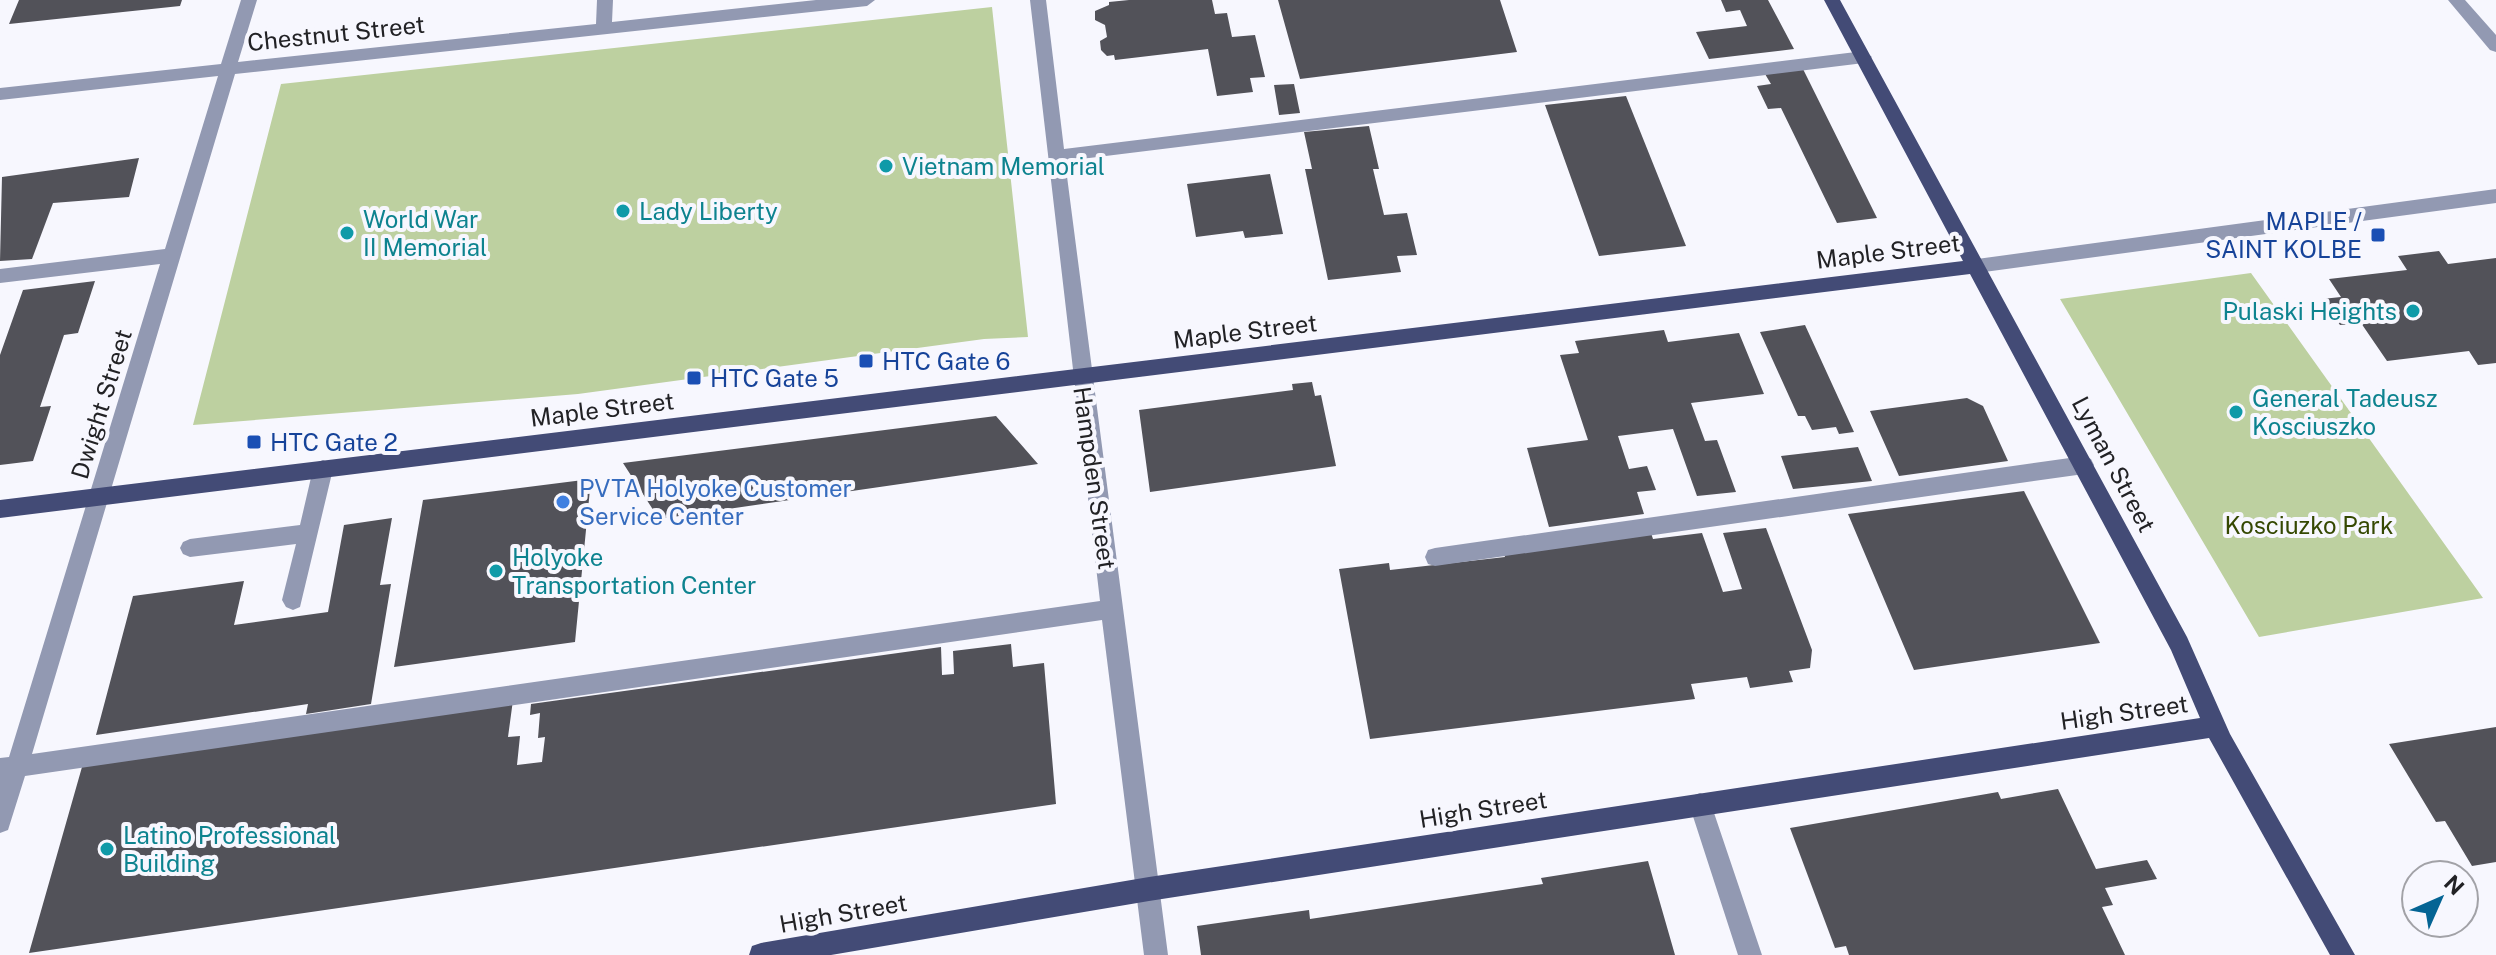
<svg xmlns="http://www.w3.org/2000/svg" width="2496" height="955" viewBox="0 0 2496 955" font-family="'Public Sans',sans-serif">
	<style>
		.green { fill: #bdd0a0 }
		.building { fill: #525259 }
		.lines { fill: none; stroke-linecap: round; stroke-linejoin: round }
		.minor { fill: #9299b2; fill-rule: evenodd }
		.major { fill: #434b76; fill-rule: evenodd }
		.culture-dot { fill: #0f9aa8; stroke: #f7f7fe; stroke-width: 3 }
		.transit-dot { fill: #1a4fb4; stroke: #f7f7fe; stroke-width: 3 }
		.shop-dot { fill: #3f7fe0; stroke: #f7f7fe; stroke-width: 3 }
		.labels { text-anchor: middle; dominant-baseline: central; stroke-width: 8; stroke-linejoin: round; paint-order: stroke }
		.street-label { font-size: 24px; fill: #222225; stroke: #f7f7fe }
		.culture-label { font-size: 24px; fill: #0d838f; stroke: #f7f7fe; text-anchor: start }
		.transit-label { font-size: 24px; fill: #164399; stroke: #f7f7fe; text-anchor: start }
		.shop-label { font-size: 24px; fill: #366cbe; stroke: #f7f7fe; text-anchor: start }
		.park-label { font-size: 24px; fill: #354802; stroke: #f7f7fe }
	</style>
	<rect width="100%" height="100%" fill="#f7f7fe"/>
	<path class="green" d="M 992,7 L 1028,337 L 984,339 L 578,394 L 193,425 L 281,84 Z
		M 2251,273 L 2483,598 L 2259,637 L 2060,299 Z"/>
	<path class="building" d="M 19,0 L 182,0 L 180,6 L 9,24 Z
		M 1129,0 L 1212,0 L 1215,14 L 1227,13 L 1232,37 L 1255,35 L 1265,77 L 1250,78 L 1253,92 L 1217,96 L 1208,49 L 1115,60 L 1114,55 L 1107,56 L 1101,50 L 1100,41 L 1107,37 L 1105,25 L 1095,20 L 1095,11 L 1109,5 L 1109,2 Z
		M 1278,0 L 1500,0 L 1517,52 L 1300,79 Z
		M 1721,0 L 1768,0 L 1794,49 L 1709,59 L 1696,32 L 1747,26 L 1740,10 L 1726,12 Z
		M 1803,69 L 1877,218 L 1837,223 L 1781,108 L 1768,109 L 1757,86 L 1771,84 L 1765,74 Z
		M 1294,84 L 1300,113 L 1279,115 L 1274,85 Z
		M 1626,96 L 1686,246 L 1599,256 L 1545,105 Z
		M 1369,126 L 1379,169 L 1373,169 L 1384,215 L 1407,213 L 1417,255 L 1397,256 L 1401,272 L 1328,280 L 1305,169 L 1312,169 L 1304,132 Z
		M 139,158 L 129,197 L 53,203 L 32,259 L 0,261 L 2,177 Z
		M 1270,174 L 1283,234 L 1245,238 L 1243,231 L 1196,237 L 1187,184 Z
		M 2439,251 L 2448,264 L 2496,258 L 2496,363 L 2478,365 L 2469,351 L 2387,361 L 2361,323 L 2340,325 L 2322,299 L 2341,297 L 2329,279 L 2407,270 L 2398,256 Z
		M 95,281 L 78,333 L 64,335 L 40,407 L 51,406 L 33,461 L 0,465 L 0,355 L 23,290 Z
		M 1805,325 L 1854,432 L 1839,434 L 1836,427 L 1812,430 L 1805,416 L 1798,416 L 1760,332 Z
		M 1664,330 L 1668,342 L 1739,333 L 1764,394 L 1691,403 L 1705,441 L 1717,440 L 1736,492 L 1697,496 L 1673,429 L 1618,436 L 1629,469 L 1647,466 L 1656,490 L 1637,492 L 1644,514 L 1549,527 L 1527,448 L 1588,440 L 1560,355 L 1579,353 L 1575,341 Z
		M 1312,382 L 1315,396 L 1321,395 L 1336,466 L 1150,492 L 1139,410 L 1293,390 L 1292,384 Z
		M 1967,398 L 1983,406 L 2008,461 L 1899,476 L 1870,411 Z
		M 996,416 L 1038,464 L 659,519 L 623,463 Z
		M 1858,447 L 1872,481 L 1793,489 L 1781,456 Z
		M 591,479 L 575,642 L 394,667 L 423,500 Z
		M 2024,491 L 2100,643 L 1914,670 L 1848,514 Z
		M 392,518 L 380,585 L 391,584 L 371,704 L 306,714 L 308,704 L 96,735 L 133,596 L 244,581 L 234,625 L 328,612 L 344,525 Z
		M 1766,528 L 1812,650 L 1810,668 L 1789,671 L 1793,682 L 1750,688 L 1747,677 L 1691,684 L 1695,699 L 1370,739 L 1339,569 L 1389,563 L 1390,570 L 1505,557 L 1503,551 L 1651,533 L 1653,539 L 1702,533 L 1723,592 L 1742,589 L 1723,533 Z
		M 1011,644 L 1013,667 L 1044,663 L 1056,804 L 29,953 L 84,760 L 513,700 L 508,737 L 520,736 L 517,765 L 542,762 L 545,737 L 538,738 L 540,713 L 530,715 L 531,704 L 941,647 L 942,675 L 954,674 L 953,651 Z
		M 2496,727 L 2496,862 L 2472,866 L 2445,821 L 2436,822 L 2389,744 Z
		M 2058,789 L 2096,869 L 2147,860 L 2157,879 L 2105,888 L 2113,905 L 2102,907 L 2125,955 L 1849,955 L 1846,946 L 1835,948 L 1790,828 L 1998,792 L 2001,799 Z
		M 1648,861 L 1675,955 L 1201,955 L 1197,926 L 1309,910 L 1310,919 L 1543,884 L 1541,878 Z"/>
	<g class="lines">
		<path class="minor" d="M 241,0 L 257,0 L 238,62 L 596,24 L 597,0 L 613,0 L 612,22 L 816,0 L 875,0 L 867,6 L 235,74 L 32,754 L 1100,601 L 1030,0 L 1046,0 L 1064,149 L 1864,51 L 1872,57 L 1864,63 L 1065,161 L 1168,955 L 1144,955 L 1102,620 L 25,776 L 8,830 L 0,833 L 0,758 L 9,757 L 160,264 L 0,283 L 0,269 L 165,249 L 218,76 L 0,100 L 0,88 L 221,64 Z
			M 2448,0 L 2465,0 L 2496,35 L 2496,52 L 2490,50 Z
			M 2496,189 L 2496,203 L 1977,273 L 1968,266 L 1977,259 Z
			M 2084,456 L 2091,459 L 2094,465 L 2091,471 L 2084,474 L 1435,566 L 1428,564 L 1425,557 L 1428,550 L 1435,548 Z
			M 323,460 L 330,463 L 333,469 L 300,607 L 293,610 L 286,607 L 282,600 L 296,544 L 190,557 L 183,554 L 180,548 L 183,542 L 190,539 L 300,525 L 313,469 L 316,463 Z
			M 1700,793 L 1708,796 L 1711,804 L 1762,955 L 1738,955 L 1689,804 L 1692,796 Z"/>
		<path class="major" d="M 1824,0 L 1840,0 L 2187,637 L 2230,734 L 2355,955 L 2330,955 L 2209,738 L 1149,901 L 831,955 L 749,955 L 752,946 L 761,943 L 1149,877 L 2200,718 L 2171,650 L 1970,274 L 0,518 L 0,500 L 1963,261 Z"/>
	</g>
	<g class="culture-dot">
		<circle cx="886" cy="166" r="8"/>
		<circle cx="623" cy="211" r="8"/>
		<circle cx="347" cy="233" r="8"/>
		<circle cx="2413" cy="311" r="8"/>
		<circle cx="2236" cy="412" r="8"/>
		<circle cx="496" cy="571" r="8"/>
		<circle cx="107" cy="849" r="8"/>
	</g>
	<g class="transit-dot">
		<rect x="2370" y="227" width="16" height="16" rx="4"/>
		<rect x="858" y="353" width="16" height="16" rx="4"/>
		<rect x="686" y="370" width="16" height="16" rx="4"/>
		<rect x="246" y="434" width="16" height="16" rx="4"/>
	</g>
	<circle class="shop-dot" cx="563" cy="502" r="8"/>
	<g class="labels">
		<g class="street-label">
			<text transform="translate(336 33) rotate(-6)">Chestnut Street</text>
			<text transform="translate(1888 251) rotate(-7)">Maple Street</text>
			<text transform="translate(1245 331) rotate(-7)">Maple Street</text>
			<text transform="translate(101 404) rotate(-73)">Dwight Street</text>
			<text transform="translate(602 409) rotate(-7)">Maple Street</text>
			<text transform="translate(2114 464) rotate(62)">Lyman Street</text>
			<text transform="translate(1095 478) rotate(82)">Hampden Street</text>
			<text transform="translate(2124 712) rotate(-8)">High Street</text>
			<text transform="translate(1483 809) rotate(-9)">High Street</text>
			<text transform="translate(843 913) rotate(-10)">High Street</text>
		</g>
		<g class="culture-label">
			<text x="902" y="166">Vietnam Memorial</text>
			<text x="639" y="211">Lady Liberty</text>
			<text x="363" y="219">World War<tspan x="363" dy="28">II Memorial</tspan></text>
			<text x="2397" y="311" text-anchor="end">Pulaski Heights</text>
			<text x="2252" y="398">General Tadeusz<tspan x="2252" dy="28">Kosciuszko</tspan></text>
			<text x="512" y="557">Holyoke<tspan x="512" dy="28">Transportation Center</tspan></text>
			<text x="123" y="835">Latino Professional<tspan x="123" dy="28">Building</tspan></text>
		</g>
		<g class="transit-label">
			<text x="2362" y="221" text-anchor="end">MAPLE /<tspan x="2362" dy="28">SAINT KOLBE</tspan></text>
			<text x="882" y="361">HTC Gate 6</text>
			<text x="710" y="378">HTC Gate 5</text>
			<text x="270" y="442">HTC Gate 2</text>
		</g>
		<g class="shop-label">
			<text x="579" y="488">PVTA Holyoke Customer<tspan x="579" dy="28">Service Center</tspan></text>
		</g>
		<g class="park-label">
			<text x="2309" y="525">Kosciuzko Park</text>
		</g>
	</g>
	<g transform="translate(2440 899) rotate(45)"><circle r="38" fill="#f7f7fe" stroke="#a2a2a7" stroke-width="2"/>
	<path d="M0-6L14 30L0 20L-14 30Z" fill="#046494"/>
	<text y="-12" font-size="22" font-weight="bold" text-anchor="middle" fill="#222225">N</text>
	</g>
</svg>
